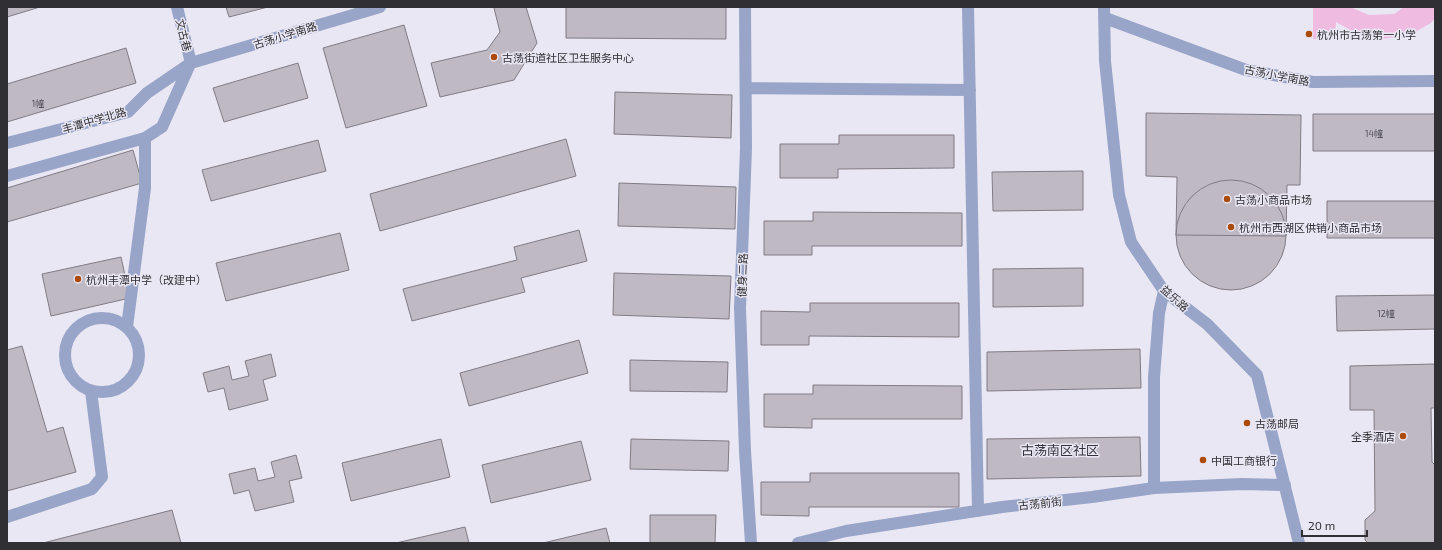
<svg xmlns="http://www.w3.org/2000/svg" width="1442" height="550" viewBox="0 0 1442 550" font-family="'Exo 2','Noto Sans SC',sans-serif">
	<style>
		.green { fill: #f0bbe0 }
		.building { fill: #bfb9c3; stroke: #817b84 }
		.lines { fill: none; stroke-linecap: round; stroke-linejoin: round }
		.minor { stroke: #98a4c8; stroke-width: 12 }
		.poi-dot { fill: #ac4a0c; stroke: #e9e7f3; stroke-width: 1.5 }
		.labels { text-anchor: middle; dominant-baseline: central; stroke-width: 3; stroke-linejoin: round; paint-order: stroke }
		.number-label { font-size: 9px; fill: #545258 }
		.poi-label { font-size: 11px; fill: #302f34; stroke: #e9e7f3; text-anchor: start }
		.street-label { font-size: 11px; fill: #302f34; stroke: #e9e7f3 }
		.quarter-label { font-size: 13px; fill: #33313a; stroke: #e9e7f3 }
	</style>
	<rect width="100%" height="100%" fill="#e9e7f3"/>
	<path class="green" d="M 1313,7 L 1350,7 L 1369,15 L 1394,14 L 1404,7 L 1435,7 L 1435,18 L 1431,23 L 1408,36 L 1380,39 L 1357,34 L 1336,22 L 1335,39 L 1313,39 Z"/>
	<path class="building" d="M 7,7 L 40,7 L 7,17 Z
		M 226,7 L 268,7 L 229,17 Z
		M 496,7 L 526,7 L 537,43 L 514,80 L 440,97 L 431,63 L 487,50 L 500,32 L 494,8 Z
		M 566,7 L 726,7 L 726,39 L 566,38 Z
		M 404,25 L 427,106 L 346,128 L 323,48 Z
		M 126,48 L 136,83 L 7,122 L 7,84 Z
		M 298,63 L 308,98 L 224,122 L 213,88 Z
		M 615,92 L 732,95 L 731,138 L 614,134 Z
		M 1146,113 L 1301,115 L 1300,185 L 1287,185 L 1286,236 L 1176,235 L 1177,177 L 1146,176 Z
		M 1313,114 L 1435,114 L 1435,151 L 1313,151 Z
		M 839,135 L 954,135 L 954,168 L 838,169 L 838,178 L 780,178 L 780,144 L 839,144 Z
		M 566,139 L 576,176 L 380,231 L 370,194 Z
		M 318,140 L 326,171 L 211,201 L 202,170 Z
		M 133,150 L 142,183 L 7,222 L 7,188 Z
		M 1083,171 L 1083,210 L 993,211 L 992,172 Z
		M1176 235a55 55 0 1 1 110 0a55 55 0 1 1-110 0Z
		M 619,183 L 736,187 L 735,229 L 618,226 Z
		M 1327,201 L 1435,201 L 1435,238 L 1327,238 Z
		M 813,212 L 962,213 L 962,246 L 812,246 L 812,255 L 764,255 L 764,221 L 813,221 Z
		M 579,230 L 587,261 L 521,278 L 525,292 L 412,321 L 403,289 L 517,260 L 514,247 Z
		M 340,233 L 349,270 L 226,301 L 216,263 Z
		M 121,257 L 130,298 L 51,316 L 42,274 Z
		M 1083,268 L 1083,306 L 993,307 L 993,269 Z
		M 614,273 L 731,276 L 729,319 L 613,315 Z
		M 1435,295 L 1435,329 L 1337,331 L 1336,296 Z
		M 810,303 L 959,303 L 959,337 L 809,336 L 809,345 L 761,345 L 761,311 L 810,312 Z
		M 579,340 L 588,373 L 469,406 L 460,373 Z
		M 22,346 L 47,432 L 63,427 L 76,472 L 7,491 L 7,350 Z
		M 1140,349 L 1141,388 L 987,391 L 987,352 Z
		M 271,354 L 276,376 L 263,380 L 268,400 L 229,410 L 224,388 L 208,392 L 203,373 L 229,366 L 232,380 L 249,376 L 245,361 Z
		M 630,360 L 728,362 L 727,392 L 630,391 Z
		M 1435,364 L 1435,408 L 1431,408 L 1432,462 L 1435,465 L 1435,543 L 1368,543 L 1365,540 L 1365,520 L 1375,511 L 1374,410 L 1350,410 L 1350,366 Z
		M 813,385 L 962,386 L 962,419 L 812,419 L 812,428 L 764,427 L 764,394 L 813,394 Z
		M 1140,437 L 1141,476 L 987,479 L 987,439 Z
		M 441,439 L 450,477 L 351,501 L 342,463 Z
		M 631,439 L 729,441 L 728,471 L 630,469 Z
		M 581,441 L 591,480 L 491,503 L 482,465 Z
		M 296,455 L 302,478 L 289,481 L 294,502 L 255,511 L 249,490 L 234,494 L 229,474 L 255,468 L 258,481 L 275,477 L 271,462 Z
		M 810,473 L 959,473 L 959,507 L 809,507 L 809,516 L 761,515 L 761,482 L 810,482 Z
		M 172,510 L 181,543 L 43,543 Z
		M 650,515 L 716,515 L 715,543 L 650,543 Z
		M 465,527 L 469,543 L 396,543 Z
		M 606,528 L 610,543 L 543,543 Z"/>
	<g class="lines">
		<path class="minor" d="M 177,7 L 191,63
			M 745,7 L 746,148 L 740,308 L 745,451 L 751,543
			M 968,7 L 978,511
			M 1104,7 L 1105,61 L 1119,195 L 1131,242 L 1164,291 L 1207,324 L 1257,375 L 1299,543
			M 1105,18 L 1246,70 L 1313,82 L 1435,81
			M 746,88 L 970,90
			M 145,138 L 162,127 L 190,64
			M 7,143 L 128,112 L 147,93 L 191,63 L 380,7
			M 7,176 L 145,138 L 145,188 L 127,327
			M65 355a37 37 0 1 1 74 0a37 37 0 1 1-74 0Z
			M 1154,488 L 1154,377 L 1159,313 L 1164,291
			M 7,517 L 92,489 L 102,477 L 91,391
			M 798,543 L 846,531 L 1002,507 L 1092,497 L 1154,488 L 1242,484 L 1285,485"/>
	</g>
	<g class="poi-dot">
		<circle cx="1309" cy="34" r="4"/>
		<circle cx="494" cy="57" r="4"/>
		<circle cx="1227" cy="199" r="4"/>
		<circle cx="1231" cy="227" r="4"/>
		<circle cx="78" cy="279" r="4"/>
		<circle cx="1247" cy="423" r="4"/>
		<circle cx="1403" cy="436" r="4"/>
		<circle cx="1203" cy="460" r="4"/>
	</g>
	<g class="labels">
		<g class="number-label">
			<text x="38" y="103">1幢</text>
			<text x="1374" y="133">14幢</text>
			<text x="1386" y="313">12幢</text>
		</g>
		<g class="poi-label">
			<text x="1317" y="34">杭州市古荡第一小学</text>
			<text x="502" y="57">古荡街道社区卫生服务中心</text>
			<text x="1235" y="199">古荡小商品市场</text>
			<text x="1239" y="227">杭州市西湖区供销小商品市场</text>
			<text x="86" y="279">杭州丰潭中学（改建中）</text>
			<text x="1255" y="423">古荡邮局</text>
			<text x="1395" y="436" text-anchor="end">全季酒店</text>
			<text x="1211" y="460">中国工商银行</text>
		</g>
		<g class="street-label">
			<text transform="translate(184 35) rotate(76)">文古巷</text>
			<text transform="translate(285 35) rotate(-17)">古荡小学南路</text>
			<text transform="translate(1277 75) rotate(11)">古荡小学南路</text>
			<text transform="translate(94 120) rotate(-16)">丰潭中学北路</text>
			<text transform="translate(742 275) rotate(-88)">健身二路</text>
			<text transform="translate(1175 298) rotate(42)">益乐路</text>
			<text transform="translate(1040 503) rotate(-6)">古荡前街</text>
		</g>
		<g class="quarter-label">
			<text x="1060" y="450">古荡南区社区</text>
		</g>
	</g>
	<rect width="1442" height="550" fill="none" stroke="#302f34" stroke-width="16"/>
	<path d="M1302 530v6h65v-6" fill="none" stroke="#302f34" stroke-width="2"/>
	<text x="1308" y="530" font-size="12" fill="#302f34" stroke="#e9e7f3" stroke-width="3" paint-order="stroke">20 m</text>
</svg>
